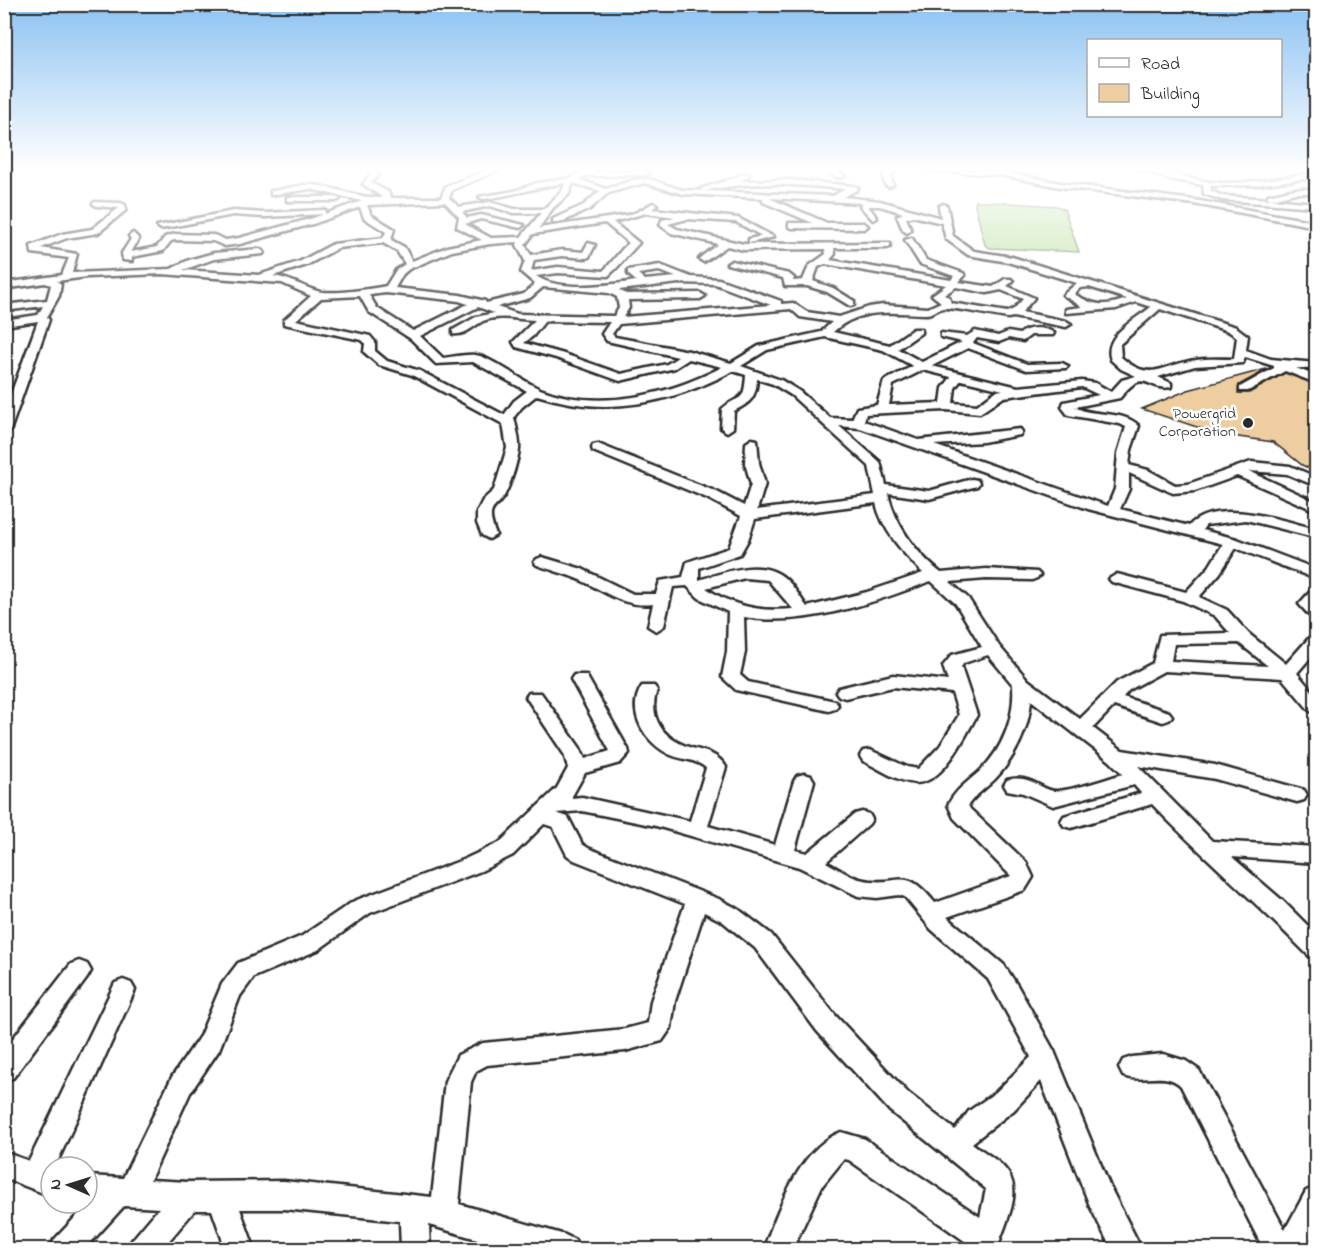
<svg xmlns="http://www.w3.org/2000/svg" width="1321" height="1254" viewBox="0 0 1321 1254" font-family="'Indie Flower',sans-serif">
	<style>
		.green { fill: #b8df9a; stroke: #728562; stroke-width: 1.5 }
		.building { fill: #eecda0; stroke: #2b2b2b; stroke-width: 1.5 }
		.lines { fill: none; stroke-linecap: round; stroke-linejoin: round }
		.minor-casing { stroke: #2b2b2b; stroke-width: 5 }
		.minor { fill: #fff; fill-rule: evenodd }
		.poi-dot { fill: #2b2b2b; stroke: #fff; stroke-width: 2 }
		.labels { text-anchor: middle; dominant-baseline: central; stroke-width: 5; stroke-linejoin: round; paint-order: stroke }
		.far-poi-label { font-size: 16px; fill: #2b2b2b; stroke: #fff; text-anchor: end }
	</style>
	<rect width="100%" height="100%" fill="#fff"/>
	<filter id="ink" filterUnits="userSpaceOnUse"><feTurbulence type="fractalNoise" baseFrequency=".0167" numOctaves="2"/><feDisplacementMap in="SourceGraphic" scale="12" xChannelSelector="R" yChannelSelector="G"/><feConvolveMatrix kernelMatrix="1 2 1 2 8 2 1 2 1" color-interpolation-filters="sRGB"/></filter>
	<g filter="url(#ink)">
		<path class="green" d="M 976,201 L 1057,206 L 1064,209 L 1079,252 L 990,248 L 985,245 L 975,205 Z"/>
		<path class="building" d="M 1270,368 L 1239,385 L 1238,393 L 1249,393 L 1285,373 L 1317,385 L 1317,472 L 1302,465 L 1273,442 L 1218,434 L 1142,409 L 1188,390 Z"/>
		<g class="lines">
			<defs>
				<path id="minor" d="M 370,168 L 379,174 L 371,183 L 388,192 L 391,198 L 441,198 L 446,186 L 493,168 L 504,168 L 452,190 L 449,198 L 459,207 L 490,202 L 514,209 L 544,209 L 562,191 L 565,183 C 537,187 511,196 483,199 L 479,197 L 514,191 L 537,183 L 571,178 L 589,168 L 598,168 L 593,172 L 645,171 L 649,173 L 645,175 L 585,176 L 579,179 L 606,189 L 634,180 L 649,179 L 679,189 L 683,190 L 833,196 L 845,189 C 798,185 750,180 704,191 L 700,189 L 732,179 L 745,173 L 749,175 L 741,181 L 790,180 L 854,186 L 858,188 L 857,190 L 843,197 L 880,201 L 941,218 L 939,206 L 943,204 L 947,206 L 953,236 L 974,251 L 1012,257 L 1236,327 L 1248,336 L 1246,350 L 1271,359 L 1316,363 L 1316,369 L 1296,368 L 1316,376 L 1316,383 L 1285,371 L 1248,391 L 1240,391 L 1240,387 L 1274,368 L 1274,366 L 1245,357 L 1243,363 L 1195,366 L 1158,377 L 1171,383 L 1171,387 C 1147,392 1145,365 1120,398 L 1075,407 C 1093,418 1123,409 1139,426 L 1131,450 L 1129,465 L 1148,470 L 1175,485 L 1188,484 L 1251,462 L 1290,466 L 1316,477 L 1316,486 L 1287,474 L 1249,471 L 1316,502 L 1316,511 L 1237,476 L 1195,491 L 1173,493 L 1129,473 L 1129,489 L 1120,509 L 1189,526 C 1215,497 1284,521 1316,529 L 1316,537 L 1314,537 L 1246,520 L 1206,525 L 1202,530 L 1237,539 L 1316,569 L 1316,579 L 1236,548 L 1220,573 L 1199,597 L 1227,610 L 1249,634 L 1286,664 L 1310,637 L 1316,636 L 1316,651 L 1297,673 L 1316,696 L 1316,713 L 1310,711 L 1282,678 L 1164,671 L 1129,690 L 1123,697 L 1169,712 L 1172,716 L 1169,720 L 1163,722 L 1114,706 L 1093,728 L 1122,750 L 1215,765 L 1304,790 L 1307,795 L 1304,800 L 1297,802 L 1215,779 L 1138,766 L 1212,841 L 1316,847 L 1316,863 L 1232,857 L 1283,901 L 1316,934 L 1316,957 L 1308,955 C 1257,903 1202,856 1152,804 L 1071,828 L 1064,826 L 1061,821 L 1064,816 L 1141,793 L 1134,785 L 1053,806 L 1023,793 L 1007,790 L 1004,785 L 1007,780 C 1031,773 1042,792 1057,791 C 1079,789 1102,780 1123,774 L 1110,761 L 1031,700 C 1029,729 1015,758 995,779 C 986,788 975,795 968,805 L 970,809 L 1026,862 L 1033,877 L 1025,890 L 947,917 L 1004,965 L 1017,985 L 1054,1051 L 1110,1187 L 1142,1250 L 1112,1250 L 1090,1206 L 1041,1081 L 1014,1110 L 972,1143 C 983,1152 1001,1161 1008,1173 C 1023,1196 1003,1226 997,1250 L 968,1250 L 969,1244 L 849,1160 L 844,1159 L 822,1186 L 792,1250 L 763,1250 C 779,1210 798,1149 841,1132 L 865,1139 L 980,1217 L 986,1189 L 890,1111 L 817,1031 L 755,948 L 722,921 L 704,912 L 675,1001 L 671,1028 L 662,1041 L 625,1051 L 487,1065 L 476,1071 L 471,1082 L 459,1204 L 565,1235 L 575,1240 L 579,1250 L 515,1250 L 429,1225 L 430,1250 L 401,1250 L 400,1221 L 284,1209 L 240,1209 L 255,1250 L 226,1250 L 212,1210 L 195,1210 L 161,1250 L 128,1250 L 132,1240 L 159,1208 L 124,1206 L 84,1250 L 50,1250 L 54,1240 L 88,1204 L 85,1203 L 87,1203 L 87,1176 L 123,1178 L 172,1077 L 200,1036 L 222,984 L 238,963 L 302,936 L 354,901 L 465,859 L 499,843 L 557,788 L 568,768 L 564,754 L 526,697 L 529,693 L 541,693 L 580,748 L 585,759 L 610,751 L 571,679 L 574,675 L 586,675 L 628,749 L 629,753 L 620,763 L 585,773 L 571,798 L 582,797 L 690,821 L 706,768 C 696,759 683,760 671,755 C 646,744 625,712 642,686 L 654,686 L 657,690 C 648,715 661,737 686,746 C 702,752 716,751 726,767 L 708,826 L 775,845 L 794,781 L 797,776 L 804,774 L 811,776 L 814,781 L 795,850 L 807,853 L 855,814 L 862,812 L 869,814 L 872,819 L 869,824 L 826,862 C 837,868 851,878 864,880 C 902,887 903,864 935,903 L 1011,876 L 954,818 L 948,805 C 955,790 968,782 980,771 C 1003,749 1015,717 1013,685 L 988,655 L 964,663 L 961,667 L 977,715 C 965,736 944,783 916,783 C 897,782 879,768 863,761 L 860,756 L 863,751 L 870,750 L 907,767 L 918,769 L 940,746 L 959,715 L 952,693 L 893,687 L 845,698 L 839,696 L 836,692 L 839,688 L 893,675 L 948,681 L 943,666 L 952,655 L 982,647 L 956,604 L 931,581 C 876,602 802,628 744,617 L 745,652 L 740,675 L 748,682 L 835,701 L 838,705 L 835,709 L 829,711 L 736,690 L 722,677 L 727,652 L 728,612 L 699,598 L 687,586 L 673,587 L 664,626 L 656,631 L 648,626 L 653,604 C 623,608 604,590 578,579 C 564,573 550,570 537,565 L 534,562 L 537,559 L 542,557 L 582,569 L 633,594 L 656,594 L 660,581 L 683,577 L 687,562 L 729,548 L 741,516 L 707,498 L 593,451 L 592,448 L 593,445 L 598,444 L 717,492 L 744,506 L 751,484 L 745,463 L 746,443 L 752,439 L 757,440 L 759,463 L 765,484 L 757,510 L 875,495 L 869,466 L 791,395 L 773,384 L 757,379 C 756,398 750,403 734,411 L 733,428 L 727,432 L 721,428 L 722,409 C 739,393 744,406 746,375 L 733,371 C 670,404 606,417 537,395 L 522,407 L 514,417 C 516,427 520,440 519,450 C 517,462 512,479 507,490 C 498,512 483,503 496,535 L 489,539 L 482,535 L 477,523 L 477,512 L 483,500 L 494,490 L 507,448 L 503,424 L 412,375 L 379,365 L 364,352 L 365,343 L 362,340 L 284,324 L 284,320 L 311,296 L 282,283 L 162,274 L 87,277 L 57,281 L 61,284 L 59,296 L 47,317 L 49,320 L 10,431 L 4,435 L 4,413 L 38,321 L 4,326 L 4,320 L 38,315 L 43,306 L 4,311 L 4,305 L 47,300 L 51,285 L 45,283 L 4,289 L 4,283 L 62,275 L 69,258 L 32,253 L 31,246 L 62,234 L 92,229 L 119,208 L 97,206 L 93,204 L 94,202 L 121,203 L 125,205 L 126,210 L 98,233 L 67,238 L 41,248 L 77,254 L 72,273 L 171,269 L 189,260 L 214,253 L 260,249 L 264,252 L 263,254 L 214,259 L 183,270 L 259,275 L 301,261 L 333,244 L 383,238 L 386,232 L 364,218 L 360,207 L 316,223 L 240,244 L 225,246 L 213,241 L 175,240 L 171,241 L 163,251 L 132,257 L 132,261 L 123,260 L 122,253 L 131,239 L 129,236 L 133,233 L 139,239 L 131,252 L 157,247 L 165,237 L 175,234 L 214,235 L 226,240 L 239,238 L 310,219 L 362,201 L 310,189 L 271,195 L 271,191 L 274,191 C 286,189 300,184 312,185 C 336,187 360,199 383,198 L 363,184 L 371,174 L 367,170 ZM 573,183 L 600,191 L 584,205 L 553,219 L 553,223 L 559,223 L 590,209 L 608,193 L 644,183 L 683,194 L 763,198 L 763,202 L 813,223 L 789,223 L 789,227 L 792,228 L 864,229 L 868,226 L 864,223 L 827,223 L 769,198 L 862,203 L 860,206 L 873,220 L 877,218 L 868,206 L 880,206 L 903,213 L 897,216 L 903,230 L 907,233 L 911,230 L 906,218 L 913,216 L 942,223 L 946,239 L 968,255 L 1008,262 L 1077,283 L 1063,295 L 1082,307 L 1066,309 L 1066,313 L 1116,309 L 1136,302 L 1151,307 C 1135,320 1102,336 1111,360 L 1121,369 L 1136,376 L 1122,380 L 1111,392 L 1095,383 L 1082,381 L 1018,387 L 932,366 L 968,348 L 1026,370 L 1066,368 L 1068,366 L 1062,363 L 1027,364 L 973,343 L 977,338 L 999,342 L 1009,338 L 1023,341 L 1031,335 L 1053,335 L 1054,333 C 1046,327 1027,326 1020,334 L 1008,332 L 998,336 L 975,331 L 967,336 L 941,333 L 941,337 L 962,342 L 922,362 L 898,349 L 921,333 L 921,329 L 913,329 L 890,345 L 833,332 C 860,307 891,313 925,314 C 933,314 937,309 943,308 C 954,307 994,316 1008,318 L 1013,317 L 1066,327 L 1071,324 L 1066,321 L 1022,312 L 1034,298 L 1007,286 L 1013,281 L 1011,279 L 1005,279 L 993,287 L 959,282 L 965,275 L 963,273 L 926,260 L 912,238 L 905,240 L 920,264 L 954,276 L 951,280 L 830,260 L 835,254 L 834,248 L 887,248 L 890,247 L 890,243 L 744,244 L 677,229 L 668,224 L 687,219 L 736,222 L 762,236 L 749,239 L 749,243 L 774,237 L 738,218 L 652,209 L 657,205 L 653,203 L 637,212 L 628,215 L 539,228 L 553,208 L 569,194 ZM 445,202 L 459,217 L 457,227 L 482,240 L 447,247 L 412,261 L 404,247 L 391,240 L 394,229 L 371,215 L 367,205 ZM 490,206 L 513,213 L 541,213 L 521,237 L 491,238 L 465,224 L 481,219 L 520,228 L 524,225 L 481,215 L 467,218 L 462,212 ZM 646,213 L 675,217 L 662,220 L 660,225 L 671,233 L 718,244 L 701,257 L 699,259 L 704,262 L 727,246 L 744,250 L 825,249 L 826,254 L 809,266 L 803,280 L 793,281 L 794,278 L 789,274 L 732,261 L 727,264 L 783,278 L 785,286 L 807,286 L 827,292 L 850,306 L 854,305 L 854,301 L 833,288 L 813,281 L 818,267 L 825,264 L 946,285 L 932,295 L 941,302 L 928,308 L 883,305 L 869,307 L 839,317 L 807,312 L 793,303 L 781,304 L 781,301 L 719,279 L 691,277 L 660,265 L 628,270 L 628,274 L 636,281 C 611,285 557,292 536,276 L 558,273 L 608,276 C 621,265 628,254 639,243 L 613,222 ZM 605,223 L 629,243 C 619,251 614,261 603,271 L 558,267 L 531,271 L 534,260 L 562,256 L 586,258 L 589,257 L 595,245 L 588,243 L 583,252 L 562,250 L 531,255 L 525,245 L 533,234 ZM 518,242 L 517,245 L 525,261 L 521,272 L 535,284 L 524,294 L 486,303 L 485,301 L 460,295 L 395,288 L 403,274 L 409,269 L 452,251 L 490,244 ZM 383,243 L 397,251 L 405,264 L 396,270 L 386,286 C 372,289 329,295 317,291 C 301,286 289,278 273,276 L 307,265 L 338,248 ZM 659,271 L 676,277 L 645,280 L 638,274 ZM 679,283 L 715,284 L 771,305 L 623,317 L 629,308 L 628,300 L 700,299 L 705,296 L 700,293 L 626,294 L 619,290 ZM 543,287 L 609,293 L 617,297 L 619,308 L 614,316 L 518,314 L 497,307 L 530,298 ZM 956,287 L 987,293 L 1001,290 L 1023,299 L 1014,309 L 1007,312 L 951,303 L 949,297 L 944,295 ZM 1089,287 L 1127,299 C 1103,307 1095,306 1074,294 L 1080,288 ZM 386,293 L 459,301 L 468,304 L 413,331 L 377,308 L 369,295 ZM 360,296 L 369,312 L 411,339 L 436,364 L 473,362 L 527,391 L 514,401 L 504,415 L 420,371 L 387,361 L 375,351 L 375,342 L 370,336 L 296,320 L 321,298 ZM 478,307 L 494,313 L 476,317 L 453,330 L 453,334 C 465,336 473,326 483,321 C 501,314 517,320 535,320 L 513,342 L 516,347 L 556,358 L 620,381 L 675,368 L 689,359 L 722,367 C 669,395 598,412 540,389 C 524,382 489,356 475,355 C 465,354 453,357 443,358 L 420,336 ZM 791,309 L 800,317 L 832,322 L 821,332 L 759,346 L 731,363 L 689,351 L 615,337 L 612,334 L 619,324 ZM 1160,309 L 1228,331 L 1237,337 L 1234,359 C 1221,359 1208,358 1196,360 C 1163,364 1151,384 1121,357 L 1120,344 ZM 545,321 L 610,322 L 602,334 L 607,341 L 678,357 L 667,364 L 621,374 L 564,354 L 524,343 L 533,336 ZM 825,337 L 883,350 L 913,366 L 884,381 L 877,405 L 857,408 L 852,419 L 830,418 L 799,391 L 781,380 L 741,366 L 767,350 ZM 923,370 L 951,377 L 943,388 L 941,403 L 889,405 L 893,385 ZM 961,380 L 1003,390 L 996,391 L 977,405 L 953,403 L 955,388 ZM 1082,387 L 1099,395 L 1064,402 L 1062,407 L 1068,415 L 1120,424 L 1126,427 L 1118,453 L 1115,489 L 1108,506 L 934,445 L 983,442 L 1020,435 L 1022,432 L 1020,429 L 918,440 L 864,421 L 866,414 L 946,410 L 980,413 L 1004,397 ZM 839,426 L 860,428 L 1088,509 L 1223,544 L 1209,567 L 1186,592 L 1117,574 L 1109,579 L 1112,582 L 1183,601 L 1215,616 L 1230,633 L 1160,635 L 1153,663 L 1117,682 L 1080,719 L 1028,680 L 999,646 L 968,598 L 950,582 L 986,579 L 1032,580 L 1037,578 L 1040,575 L 1037,572 L 986,569 L 941,573 C 916,553 895,525 888,493 L 929,499 L 977,486 L 979,483 L 977,480 L 972,479 L 929,491 L 886,485 L 880,462 ZM 876,503 C 882,530 904,554 923,573 L 867,592 L 807,607 C 799,596 791,581 779,574 C 756,560 723,573 699,580 L 699,568 L 740,554 L 748,540 L 755,519 ZM 745,578 L 768,580 L 793,609 C 761,612 733,607 706,588 ZM 1239,643 L 1268,666 L 1171,661 L 1174,644 ZM 582,811 L 656,826 L 799,867 L 858,896 L 877,898 L 899,895 L 905,897 L 931,929 L 988,979 L 1031,1057 L 996,1092 L 969,1111 L 955,1130 L 908,1093 L 835,1015 L 771,934 L 738,909 L 719,899 L 588,848 L 582,844 L 568,817 L 556,813 ZM 544,824 L 553,827 L 567,855 L 574,860 L 685,904 L 651,1001 L 648,1023 L 625,1029 L 483,1043 L 458,1055 L 445,1081 L 432,1197 L 284,1181 L 188,1182 L 150,1180 L 190,1093 L 219,1050 L 240,996 L 254,977 L 318,950 L 370,913 L 481,871 L 513,855 Z
					M 822,168 L 832,168 L 845,176 L 838,178 Z
					M 889,168 L 897,168 L 891,176 L 893,185 L 889,187 L 885,185 L 883,176 Z
					M 921,168 L 1000,171 L 1060,183 L 1194,200 L 1316,222 L 1316,227 L 1194,204 L 1060,187 L 1000,175 L 925,170 Z
					M 1137,168 C 1162,168 1185,179 1210,182 C 1244,186 1282,177 1316,173 L 1316,177 L 1257,185 L 1211,186 L 1211,191 L 1223,196 L 1271,199 L 1267,197 L 1268,195 L 1295,189 L 1316,189 L 1316,193 L 1295,193 L 1271,199 L 1316,203 L 1316,207 L 1222,200 L 1204,194 L 1203,185 L 1169,179 Z
					M 290,197 L 336,197 L 340,199 L 336,201 L 287,201 L 287,197 Z
					M 322,210 L 325,210 L 325,214 L 265,217 L 233,215 L 161,229 L 157,226 L 233,211 L 265,213 Z
					M 1316,590 L 1316,618 L 1310,616 L 1299,604 L 1310,592 Z
					M 79,961 L 87,964 L 91,971 L 87,978 L 13,1078 L 4,1081 L 4,1050 L 71,964 Z
					M 123,980 L 131,983 L 135,990 L 55,1167 L 51,1167 L 51,1196 L 4,1178 L 4,1152 L 29,1161 L 115,983 Z
					M 1163,1054 L 1186,1061 L 1199,1070 L 1285,1230 L 1306,1191 L 1316,1187 L 1316,1229 L 1306,1250 L 1264,1250 L 1181,1086 C 1164,1070 1143,1084 1123,1076 L 1119,1068 L 1123,1060 L 1132,1057 Z"/>
			</defs>
			<use href="#minor" class="minor-casing"/>
			<use href="#minor" class="minor"/>
		</g>
	</g>
	<linearGradient id="sky" x2="0" y2="1"><stop stop-color="#8bc2f1"/><stop offset="0.49" stop-color="#fff"/><stop offset="1" stop-color="#fff" stop-opacity="0"/></linearGradient>
	<rect width="1321" height="344" fill="url(#sky)"/>
	<circle class="poi-dot" cx="1248" cy="423" r="6"/>
	<g class="labels">
		<g class="far-poi-label">
			<text x="1236" y="414">Powergrid<tspan x="1236" dy="18">Corporation</tspan></text>
		</g>
	</g>
	<rect width="1321" height="1254" fill="none" stroke="#fff" stroke-width="24"/>
	<rect x="12" y="12" width="1297" height="1230" fill="none" stroke="#2b2b2b" stroke-width="2" filter="url(#ink)"/>
	<rect x="1087" y="39" width="195" height="78" fill="#ffffff" stroke="#aaaaaa" stroke-width="1.5"/>
	<rect x="1099" y="58" width="30" height="9" fill="#ffffff" stroke="#aaaaaa" stroke-width="1.5"/>
	<text x="1141" y="69" font-size="18" fill="#2b2b2b">Road</text>
	<rect x="1099" y="84" width="30" height="18" fill="#eecda0" stroke="#aaaaaa" stroke-width="1.5"/>
	<text x="1141" y="99" font-size="18" fill="#2b2b2b">Building</text>
	<g transform="translate(69 1185) rotate(273)"><circle r="28" fill="#ffffff" stroke="#aaaaaa" stroke-width="1.5"/>
	<path d="M0-4.5L10 22L0 15L-10 22Z" fill="#2b2b2b"/>
	<text y="-9" font-size="16" font-weight="bold" text-anchor="middle" fill="#2b2b2b">N</text>
	</g>
</svg>
